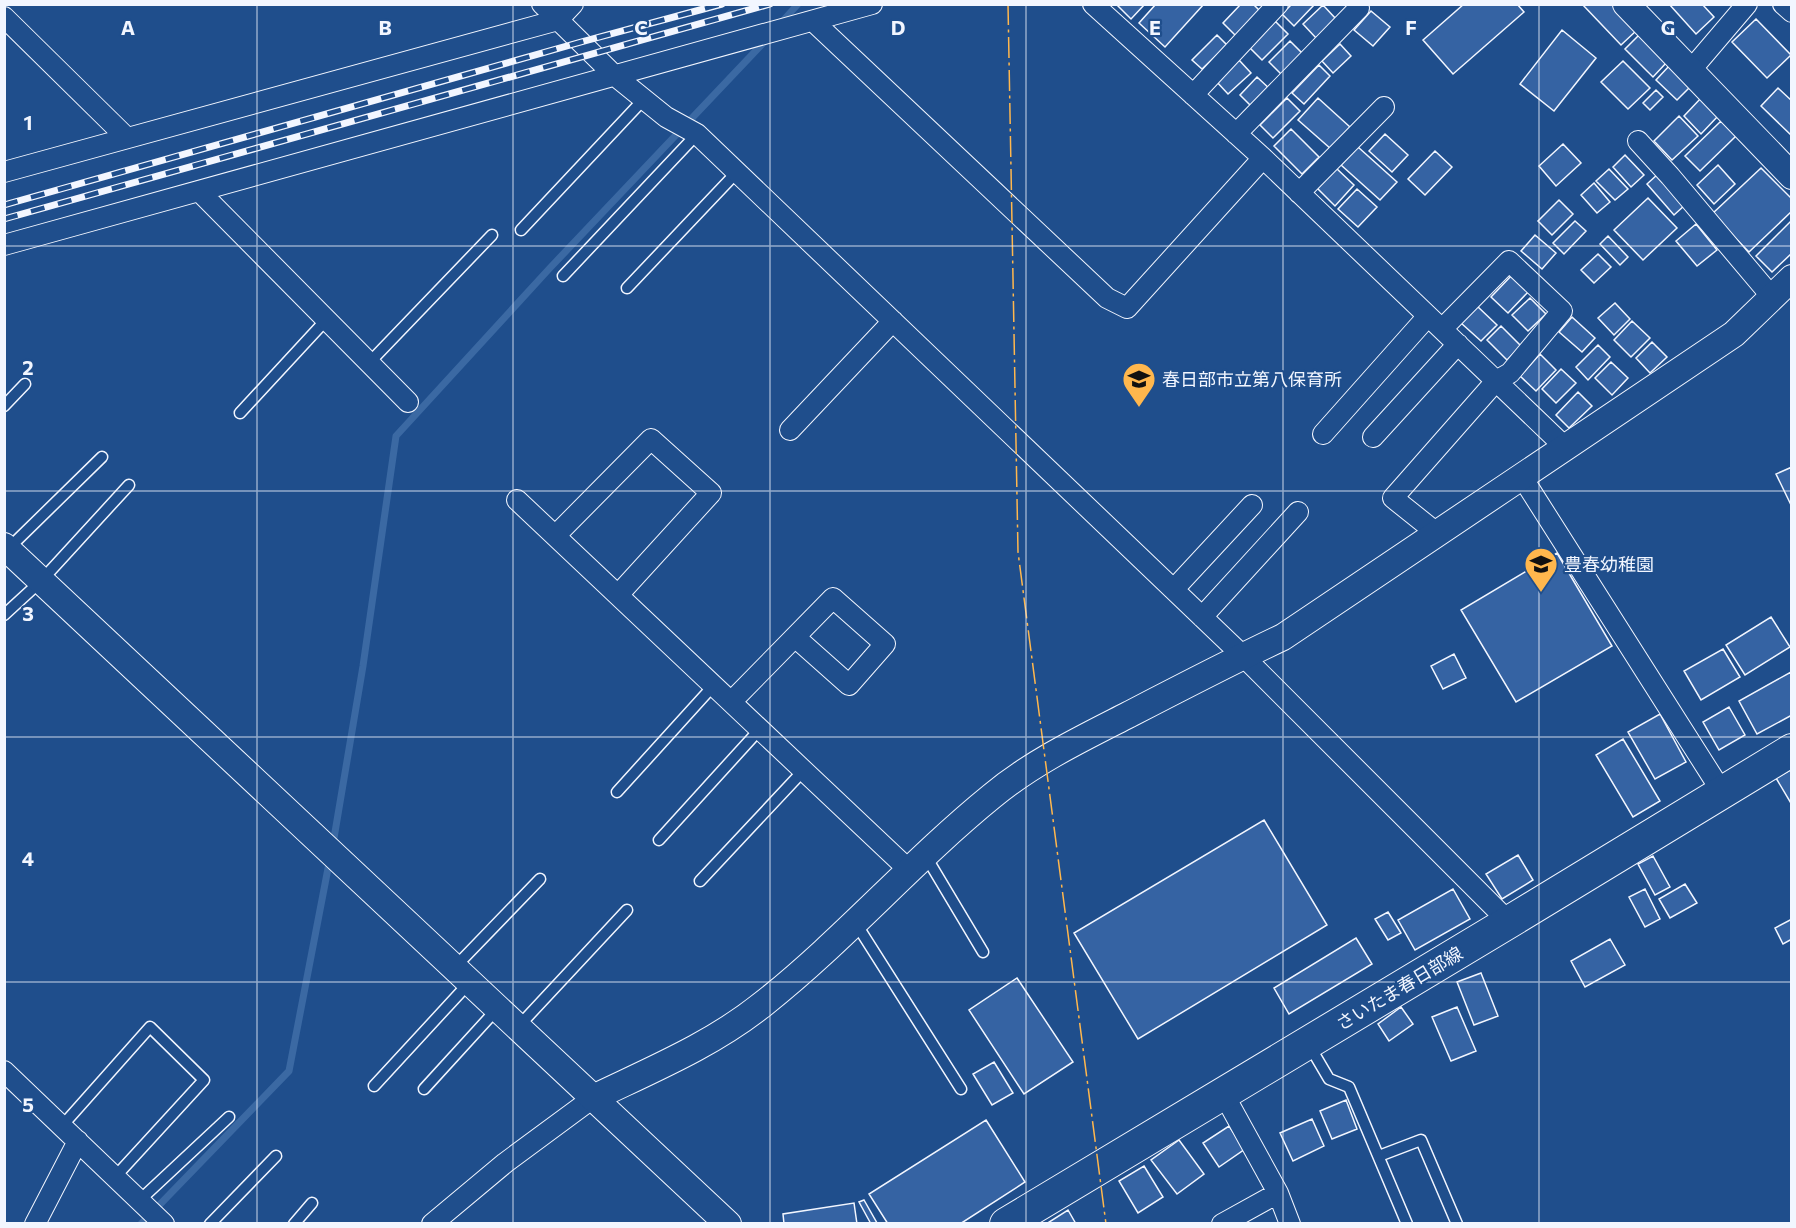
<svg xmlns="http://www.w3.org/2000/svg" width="1796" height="1228" viewBox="0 0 1796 1228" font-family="Commissioner,'Noto Sans JP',sans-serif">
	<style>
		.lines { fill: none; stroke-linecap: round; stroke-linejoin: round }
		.stream { stroke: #3b69a3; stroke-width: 7 }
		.building { fill: #3563a3; stroke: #f2f6ff; stroke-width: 1.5 }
		.service-casing { stroke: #f2f6ff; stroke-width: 13 }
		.minor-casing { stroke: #f2f6ff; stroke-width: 22 }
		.tertiary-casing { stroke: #f2f6ff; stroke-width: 28 }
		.primary-casing { stroke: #f2f6ff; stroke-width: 34 }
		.service { stroke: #1f4e8c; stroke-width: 10 }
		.minor { stroke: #1f4e8c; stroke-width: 20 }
		.tertiary { stroke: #1f4e8c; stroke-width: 26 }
		.primary { stroke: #1f4e8c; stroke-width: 32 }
		.rail-casing { stroke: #f2f6ff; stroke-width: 7 }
		.rail { stroke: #1f4e8c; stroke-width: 4.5; stroke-dasharray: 14; stroke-linecap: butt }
		.power { stroke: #ffb74d; stroke-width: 1.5; stroke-dasharray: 21 4.5 3 4.5; stroke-linecap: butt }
		.grid { fill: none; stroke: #f2f6ff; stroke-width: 1.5; stroke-opacity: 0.55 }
		.labels { text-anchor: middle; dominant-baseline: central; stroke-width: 4.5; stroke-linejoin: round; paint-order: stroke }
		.poi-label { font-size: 18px; fill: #f2f6ff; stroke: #1f4e8c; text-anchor: start }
		.street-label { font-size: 18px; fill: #f2f6ff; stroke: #1f4e8c }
		.grid-label { font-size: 20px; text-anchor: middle; font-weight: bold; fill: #f2f6ff; stroke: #1f4e8c; stroke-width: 4.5; stroke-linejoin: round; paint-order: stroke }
	</style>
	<rect width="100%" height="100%" fill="#1f4e8c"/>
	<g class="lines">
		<path class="stream" d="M 781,23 L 798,4
			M 333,844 L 363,666 L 396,436 L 549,269 L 766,40
			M 141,1224 L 289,1071 L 330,858"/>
	</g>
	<path class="building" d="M 1116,4 L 1145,4 L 1131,19 Z
		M 1156,4 L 1204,4 L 1165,47 L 1139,23 Z
		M 1241,4 L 1253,4 L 1260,11 L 1236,36 L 1223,23 Z
		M 1292,4 L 1315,4 L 1294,26 L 1282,14 Z
		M 1464,4 L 1517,4 L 1524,12 L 1453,74 L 1423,40 Z
		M 1582,4 L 1613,4 L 1637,30 L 1621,45 Z
		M 1669,4 L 1702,4 L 1714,17 L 1696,34 Z
		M 1323,5 L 1336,19 L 1316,38 L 1303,24 Z
		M 1371,11 L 1390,27 L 1373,46 L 1354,30 Z
		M 1756,19 L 1791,55 L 1767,78 L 1732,42 Z
		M 1275,21 L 1288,34 L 1262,60 L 1249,47 Z
		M 1562,30 L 1596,58 L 1554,111 L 1520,84 Z
		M 1217,35 L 1227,45 L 1202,69 L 1192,60 Z
		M 1639,35 L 1667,62 L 1653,77 L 1625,49 Z
		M 1290,41 L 1303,54 L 1282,75 L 1269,62 Z
		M 1340,44 L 1351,56 L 1333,73 L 1322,61 Z
		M 1239,60 L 1251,73 L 1228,94 L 1216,81 Z
		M 1623,61 L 1650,88 L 1628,109 L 1601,82 Z
		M 1319,65 L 1330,76 L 1304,104 L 1292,93 Z
		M 1669,66 L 1690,87 L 1677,100 L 1656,80 Z
		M 1257,77 L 1271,90 L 1253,108 L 1240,95 Z
		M 1778,88 L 1792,101 L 1792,136 L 1761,106 Z
		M 1656,90 L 1663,97 L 1650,110 L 1643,103 Z
		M 1287,98 L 1300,111 L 1273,138 L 1260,125 Z
		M 1318,98 L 1350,127 L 1331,149 L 1298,120 Z
		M 1701,98 L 1718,116 L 1701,134 L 1684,116 Z
		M 1679,116 L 1698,136 L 1672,160 L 1654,141 Z
		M 1721,121 L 1736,136 L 1700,171 L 1685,156 Z
		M 1291,129 L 1319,157 L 1302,174 L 1274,146 Z
		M 1385,134 L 1408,155 L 1392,172 L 1369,151 Z
		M 1563,144 L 1581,163 L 1556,186 L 1539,166 Z
		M 1358,147 L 1397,182 L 1380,200 L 1341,165 Z
		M 1435,151 L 1452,167 L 1425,195 L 1408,179 Z
		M 1625,155 L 1644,175 L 1631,187 L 1613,167 Z
		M 1718,165 L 1735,184 L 1714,204 L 1697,185 Z
		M 1336,168 L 1354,185 L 1335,206 L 1317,188 Z
		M 1761,168 L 1792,199 L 1792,211 L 1749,252 L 1712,214 Z
		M 1609,169 L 1628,189 L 1615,200 L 1596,181 Z
		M 1658,174 L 1685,205 L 1674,215 L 1647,184 Z
		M 1594,183 L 1610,202 L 1597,213 L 1581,195 Z
		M 1357,189 L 1377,207 L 1358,227 L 1338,209 Z
		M 1648,198 L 1677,228 L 1643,260 L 1614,230 Z
		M 1559,200 L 1573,214 L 1552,235 L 1538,221 Z
		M 1792,220 L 1792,253 L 1772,272 L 1756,256 Z
		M 1575,221 L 1586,231 L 1564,254 L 1553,243 Z
		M 1696,224 L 1717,250 L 1697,266 L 1676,241 Z
		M 1535,235 L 1556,253 L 1542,269 L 1521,251 Z
		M 1608,236 L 1628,257 L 1620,265 L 1600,244 Z
		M 1598,254 L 1611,267 L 1594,283 L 1581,270 Z
		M 1512,275 L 1529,291 L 1508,313 L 1491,297 Z
		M 1530,298 L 1546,314 L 1528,331 L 1512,315 Z
		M 1615,303 L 1630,319 L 1614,335 L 1598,318 Z
		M 1477,306 L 1497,325 L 1481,341 L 1461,323 Z
		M 1572,317 L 1595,338 L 1582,352 L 1559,332 Z
		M 1632,321 L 1650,338 L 1631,357 L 1614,340 Z
		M 1501,326 L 1521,346 L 1507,360 L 1487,340 Z
		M 1652,342 L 1667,357 L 1650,373 L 1636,358 Z
		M 1598,345 L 1610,357 L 1588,380 L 1576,367 Z
		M 1540,354 L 1556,370 L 1536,391 L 1520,376 Z
		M 1611,362 L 1628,378 L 1612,395 L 1595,378 Z
		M 1561,369 L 1576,383 L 1556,403 L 1542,389 Z
		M 1578,392 L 1592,406 L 1569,428 L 1556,415 Z
		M 1792,467 L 1792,507 L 1776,474 Z
		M 1557,553 L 1612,646 L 1516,702 L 1461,610 Z
		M 1771,617 L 1790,647 L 1745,675 L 1726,645 Z
		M 1723,649 L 1740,677 L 1701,700 L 1684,671 Z
		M 1454,654 L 1466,678 L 1443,689 L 1431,666 Z
		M 1791,672 L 1792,715 L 1757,734 L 1739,701 Z
		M 1729,707 L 1745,735 L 1719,750 L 1703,722 Z
		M 1660,714 L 1686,762 L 1655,779 L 1628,732 Z
		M 1623,739 L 1660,801 L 1633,817 L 1596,755 Z
		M 1792,769 L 1792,805 L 1776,778 Z
		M 1264,820 L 1327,925 L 1138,1039 L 1074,933 Z
		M 1518,855 L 1533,880 L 1502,899 L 1486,874 Z
		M 1653,856 L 1670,887 L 1655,895 L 1638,864 Z
		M 1685,884 L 1697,903 L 1670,918 L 1659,899 Z
		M 1453,889 L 1470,919 L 1415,950 L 1398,920 Z
		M 1645,889 L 1660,919 L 1645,927 L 1629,897 Z
		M 1388,912 L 1401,933 L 1388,940 L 1375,919 Z
		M 1792,919 L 1792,939 L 1783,944 L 1775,928 Z
		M 1356,938 L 1372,964 L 1289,1014 L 1274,988 Z
		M 1610,939 L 1625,965 L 1585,987 L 1571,961 Z
		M 1481,973 L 1498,1016 L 1474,1025 L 1457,982 Z
		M 1017,978 L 1073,1062 L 1024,1094 L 969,1010 Z
		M 1401,1007 L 1413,1024 L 1389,1041 L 1378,1024 Z
		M 1457,1007 L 1476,1051 L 1451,1061 L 1432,1017 Z
		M 994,1062 L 1013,1093 L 992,1105 L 973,1074 Z
		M 1346,1100 L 1357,1129 L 1332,1139 L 1320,1111 Z
		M 1312,1119 L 1324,1146 L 1293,1161 L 1280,1133 Z
		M 986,1120 L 1025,1182 L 960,1224 L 888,1224 L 869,1194 Z
		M 1229,1126 L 1245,1149 L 1219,1167 L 1203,1143 Z
		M 1179,1140 L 1204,1174 L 1177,1194 L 1151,1160 Z
		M 1144,1166 L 1163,1197 L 1138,1213 L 1119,1181 Z
		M 864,1200 L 877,1223 L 871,1224 L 859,1202 Z
		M 854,1203 L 857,1224 L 784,1224 L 783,1214 Z
		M 1068,1210 L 1076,1224 L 1046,1224 Z"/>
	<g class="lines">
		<defs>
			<path id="service" d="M 521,230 L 644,99
				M 563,276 L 697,134
				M 627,288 L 737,172
				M 369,363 L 492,235
				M 4,406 L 25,384
				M 240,413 L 326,320
				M 8,549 L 102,457
				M 4,615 L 41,581 L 129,485
				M 617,792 L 714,685
				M 659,840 L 760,729
				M 925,855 L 983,952
				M 700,881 L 804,770
				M 855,922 L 961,1089
				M 455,967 L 540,879
				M 517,1028 L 627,910
				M 1309,1045 L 1329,1079 L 1349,1087 L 1407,1224
				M 374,1086 L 469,983
				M 424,1089 L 497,1009
				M 62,1126 L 150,1027 L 204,1080 L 115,1177
				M 1379,1156 L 1421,1140 L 1457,1224
				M 140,1200 L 229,1117
				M 210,1224 L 276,1156
				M 294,1224 L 312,1203"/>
			<path id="minor" d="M 542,4 L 614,75 L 666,117 L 697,134 L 1243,656 L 1509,922
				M 1093,4 L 1263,158 L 1566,448
				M 1783,4 L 1792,12
				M 4,17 L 127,138
				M 814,22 L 1107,298 L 1127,308 L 1263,158
				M 1690,71 L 1747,4
				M 1193,95 L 1278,4
				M 1236,134 L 1359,8
				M 1638,141 L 1670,176 L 1772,297
				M 4,172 L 558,20 L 573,4
				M 199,191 L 408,402
				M 1299,193 L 1384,107
				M 4,245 L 872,4
				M 790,430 L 893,321
				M 1323,434 L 1428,316
				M 1373,437 L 1458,344
				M 1522,477 L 1722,792
				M 517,500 L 909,870
				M 1438,534 L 1393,498 L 1496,381 L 1510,373 L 1562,311 L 1509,261 L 1442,329
				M 555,536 L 651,439 L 711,493 L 618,595
				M 1174,589 L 1252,505
				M 1202,617 L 1298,512
				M 731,702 L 833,598 L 885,644 L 849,685 L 795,637
				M 4,1071 L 164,1224
				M 1223,1093 L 1278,1193 L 1290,1224
				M 35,1224 L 78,1141
				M 432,1224 L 505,1163 L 593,1098
				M 1222,1224 L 1278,1193"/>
			<path id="tertiary" d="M 1626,4 L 1792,176
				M 4,546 L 728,1224
				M 593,1098 C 651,1070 712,1045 763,1004 C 844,940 912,861 992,796 C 1033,762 1081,739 1128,715 C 1180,688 1230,662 1283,637 L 1734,334 L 1792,278"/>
			<path id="primary" d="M 1006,1224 L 1509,922 L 1792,750"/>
		</defs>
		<use href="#service" class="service-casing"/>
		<use href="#minor" class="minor-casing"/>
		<use href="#tertiary" class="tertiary-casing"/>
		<use href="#primary" class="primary-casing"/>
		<use href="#service" class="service"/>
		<use href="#minor" class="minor"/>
		<use href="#tertiary" class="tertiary"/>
		<use href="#primary" class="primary"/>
		<defs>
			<path id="rail" d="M 4,205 L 581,42 L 722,4
				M 4,219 L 770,4"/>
		</defs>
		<use href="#rail" class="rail-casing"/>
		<use href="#rail" class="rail"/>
		<path class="power" d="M 1008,4 L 1018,552 L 1106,1224"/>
	</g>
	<path class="grid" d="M 257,4 L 257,1224M 513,4 L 513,1224M 770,4 L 770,1224M 1026,4 L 1026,1224M 1283,4 L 1283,1224M 1539,4 L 1539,1224M 4,246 L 1792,246M 4,491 L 1792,491M 4,737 L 1792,737M 4,982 L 1792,982"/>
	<defs>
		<symbol id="school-pin" viewBox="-11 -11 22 30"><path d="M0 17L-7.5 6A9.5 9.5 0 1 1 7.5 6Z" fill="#ffb74d" stroke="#1f4e8c"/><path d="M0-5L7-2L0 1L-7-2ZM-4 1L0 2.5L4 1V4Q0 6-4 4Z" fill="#111"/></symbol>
	</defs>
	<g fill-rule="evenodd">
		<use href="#school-pin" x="1120" y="360" width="38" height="52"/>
		<use href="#school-pin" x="1522" y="545" width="38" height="52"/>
	</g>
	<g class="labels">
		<g class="poi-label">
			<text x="1162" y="379">春日部市立第八保育所</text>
			<text x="1564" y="564">豊春幼稚園</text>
		</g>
		<g class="street-label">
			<text transform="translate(1399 988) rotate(-31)">さいたま春日部線</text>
		</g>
	</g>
	<g class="grid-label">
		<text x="128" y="35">A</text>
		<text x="385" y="35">B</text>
		<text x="641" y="35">C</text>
		<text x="898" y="35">D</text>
		<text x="1155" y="35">E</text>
		<text x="1411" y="35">F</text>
		<text x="1668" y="35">G</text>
		<text x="28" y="130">1</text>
		<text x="28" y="375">2</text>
		<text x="28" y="621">3</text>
		<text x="28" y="866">4</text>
		<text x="28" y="1112">5</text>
	</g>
	<rect width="1796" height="1228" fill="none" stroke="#f2f6ff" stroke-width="12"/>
</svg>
